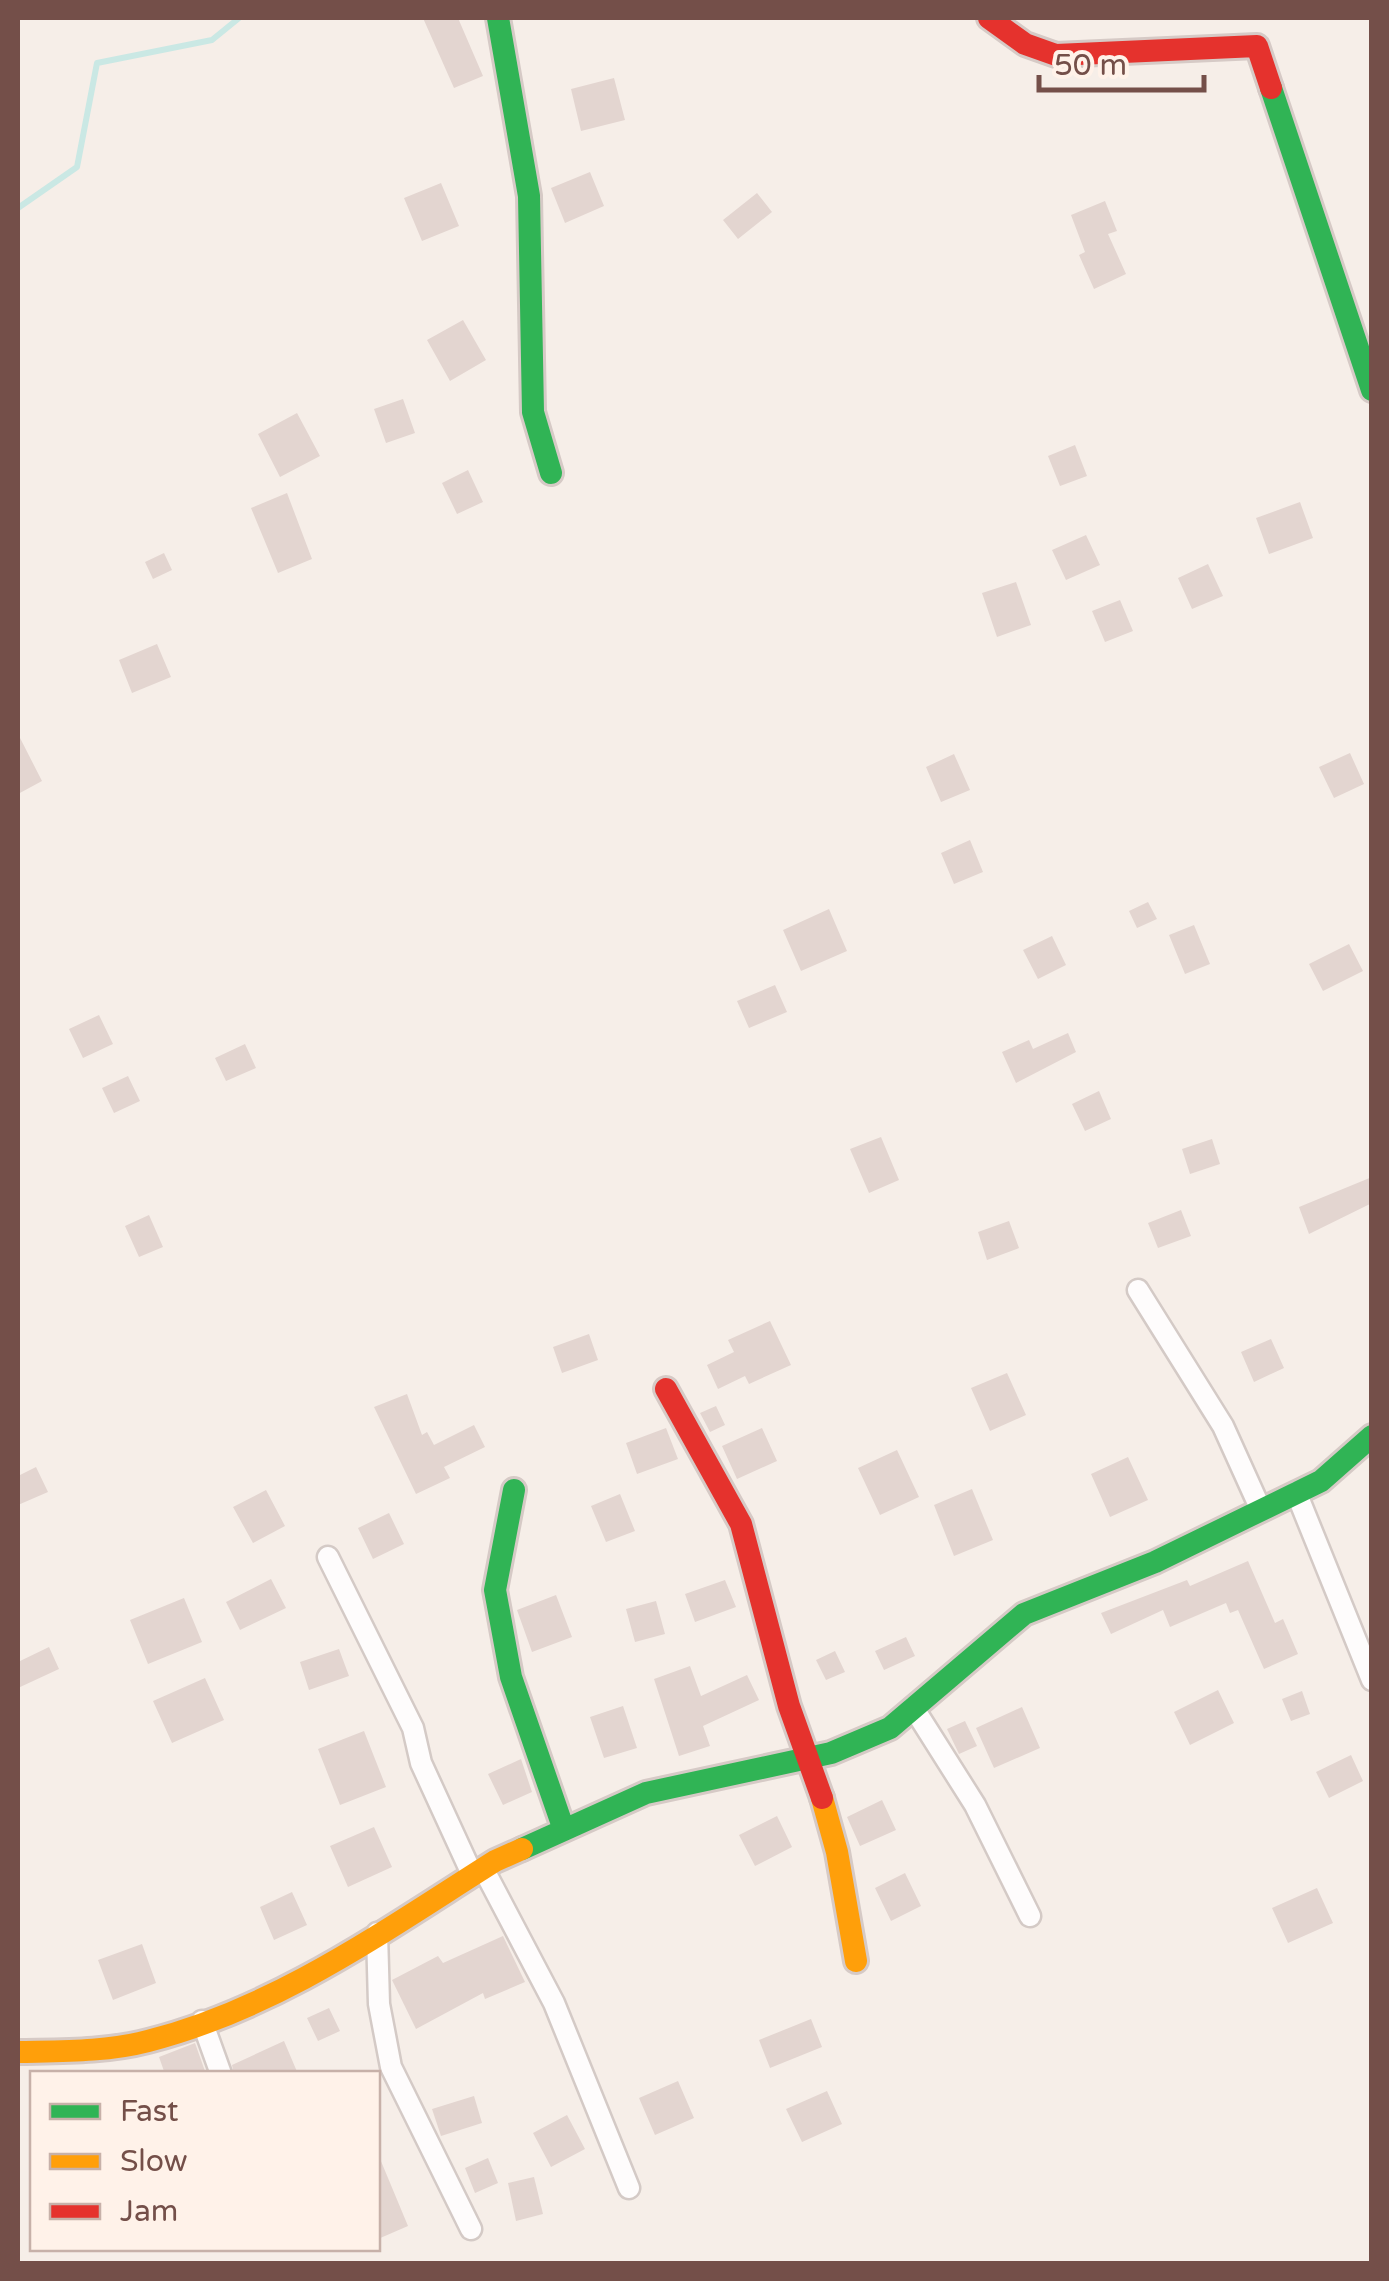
<svg xmlns="http://www.w3.org/2000/svg" width="1389" height="2281" viewBox="0 0 1389 2281" font-family="'Varela Round',sans-serif">
	<style>
		.lines { fill: none; stroke-linecap: round; stroke-linejoin: round }
		.stream { stroke: #cae8e4; stroke-width: 6 }
		.building { fill: #e3d5d0 }
		.street-casing { stroke: #d4cac6; stroke-width: 25 }
		.fast-casing { stroke: #d6cac6; stroke-width: 28 }
		.slow-casing { stroke: #d6cac6; stroke-width: 28 }
		.jam-casing { stroke: #d6cac6; stroke-width: 28 }
		.street { stroke: #fefcfc; stroke-width: 20 }
		.fast { stroke: #30b455; stroke-width: 22 }
		.slow { stroke: #ff9f0a; stroke-width: 22 }
		.jam { stroke: #e5322d; stroke-width: 22 }
	</style>
	<rect width="100%" height="100%" fill="#f6eee8"/>
	<g class="lines">
		<path class="stream" d="M 18,208 L 77,167 L 97,63 L 212,40 L 239,18"/>
	</g>
	<path class="building" d="M 423,18 L 458,18 L 483,76 L 454,88 Z
		M 614,78 L 625,120 L 581,131 L 571,89 Z
		M 590,172 L 604,206 L 565,223 L 551,188 Z
		M 441,183 L 459,226 L 422,241 L 404,198 Z
		M 757,193 L 772,212 L 738,239 L 723,220 Z
		M 1105,201 L 1117,231 L 1108,234 L 1126,274 L 1094,289 L 1079,255 L 1085,252 L 1071,215 Z
		M 463,320 L 486,360 L 450,381 L 427,340 Z
		M 403,399 L 415,433 L 386,443 L 374,409 Z
		M 297,413 L 320,456 L 280,477 L 258,434 Z
		M 1075,445 L 1087,476 L 1060,486 L 1048,456 Z
		M 468,470 L 483,502 L 457,514 L 442,483 Z
		M 287,493 L 312,559 L 278,573 L 251,508 Z
		M 1300,502 L 1313,538 L 1269,554 L 1256,518 Z
		M 1086,535 L 1100,565 L 1066,580 L 1052,550 Z
		M 164,553 L 172,570 L 153,579 L 145,562 Z
		M 1208,564 L 1223,596 L 1192,609 L 1178,578 Z
		M 1016,582 L 1031,625 L 997,637 L 982,593 Z
		M 1120,600 L 1133,631 L 1105,642 L 1092,611 Z
		M 157,644 L 171,677 L 132,693 L 119,660 Z
		M 18,734 L 42,781 L 18,794 Z
		M 1350,753 L 1364,784 L 1334,798 L 1319,767 Z
		M 954,754 L 970,790 L 941,802 L 926,767 Z
		M 970,840 L 983,872 L 954,884 L 941,853 Z
		M 1148,902 L 1157,919 L 1137,928 L 1129,911 Z
		M 829,909 L 847,951 L 801,971 L 783,930 Z
		M 1194,925 L 1210,964 L 1185,974 L 1169,935 Z
		M 1052,936 L 1066,965 L 1038,979 L 1023,950 Z
		M 1349,944 L 1363,971 L 1323,991 L 1309,964 Z
		M 775,985 L 787,1012 L 749,1028 L 737,1001 Z
		M 99,1015 L 113,1044 L 83,1058 L 69,1029 Z
		M 1068,1033 L 1076,1052 L 1016,1083 L 1002,1052 L 1029,1040 L 1033,1049 Z
		M 245,1044 L 256,1068 L 226,1081 L 215,1058 Z
		M 128,1076 L 140,1101 L 114,1113 L 102,1088 Z
		M 1099,1091 L 1111,1119 L 1085,1131 L 1072,1104 Z
		M 881,1137 L 899,1180 L 869,1193 L 850,1149 Z
		M 1212,1139 L 1220,1164 L 1190,1174 L 1182,1149 Z
		M 1372,1177 L 1372,1203 L 1309,1234 L 1299,1207 Z
		M 1181,1210 L 1191,1236 L 1158,1248 L 1148,1223 Z
		M 149,1215 L 163,1247 L 139,1257 L 125,1226 Z
		M 1009,1221 L 1019,1248 L 987,1260 L 978,1232 Z
		M 770,1321 L 791,1365 L 749,1384 L 745,1376 L 718,1389 L 707,1365 L 734,1352 L 728,1340 Z
		M 589,1334 L 598,1360 L 562,1373 L 553,1347 Z
		M 1271,1339 L 1284,1368 L 1254,1382 L 1241,1352 Z
		M 1007,1373 L 1026,1415 L 990,1431 L 971,1388 Z
		M 407,1394 L 422,1435 L 427,1432 L 434,1445 L 474,1425 L 485,1447 L 444,1467 L 450,1478 L 416,1494 L 374,1407 Z
		M 716,1406 L 725,1425 L 710,1432 L 700,1413 Z
		M 666,1428 L 678,1459 L 637,1474 L 626,1443 Z
		M 762,1428 L 777,1461 L 737,1479 L 722,1446 Z
		M 897,1450 L 919,1497 L 880,1515 L 858,1468 Z
		M 1128,1457 L 1148,1500 L 1110,1517 L 1091,1474 Z
		M 36,1467 L 48,1492 L 18,1505 L 18,1476 Z
		M 972,1489 L 993,1540 L 954,1556 L 934,1505 Z
		M 266,1490 L 285,1526 L 253,1543 L 233,1507 Z
		M 620,1494 L 635,1531 L 606,1542 L 591,1506 Z
		M 389,1513 L 404,1544 L 373,1559 L 358,1528 Z
		M 1248,1561 L 1275,1623 L 1283,1619 L 1298,1654 L 1264,1669 L 1238,1610 L 1230,1613 L 1226,1603 L 1170,1627 L 1163,1610 L 1111,1634 L 1101,1613 L 1187,1580 L 1190,1586 Z
		M 271,1579 L 286,1608 L 240,1630 L 226,1602 Z
		M 725,1580 L 736,1607 L 695,1622 L 685,1594 Z
		M 556,1595 L 572,1637 L 532,1652 L 517,1610 Z
		M 184,1598 L 202,1642 L 148,1664 L 130,1620 Z
		M 656,1601 L 665,1634 L 635,1642 L 626,1609 Z
		M 906,1637 L 915,1656 L 884,1670 L 875,1651 Z
		M 49,1647 L 59,1669 L 18,1688 L 18,1662 Z
		M 339,1649 L 349,1676 L 309,1690 L 300,1662 Z
		M 835,1651 L 845,1672 L 826,1680 L 816,1660 Z
		M 690,1666 L 701,1696 L 747,1675 L 759,1700 L 703,1726 L 710,1746 L 679,1756 L 654,1679 Z
		M 205,1678 L 224,1720 L 172,1743 L 153,1701 Z
		M 1218,1690 L 1234,1723 L 1190,1745 L 1174,1712 Z
		M 1302,1691 L 1310,1714 L 1291,1721 L 1282,1699 Z
		M 623,1706 L 637,1748 L 604,1758 L 590,1717 Z
		M 1022,1707 L 1040,1748 L 994,1768 L 976,1728 Z
		M 965,1721 L 977,1746 L 959,1754 L 947,1729 Z
		M 364,1731 L 386,1787 L 340,1805 L 318,1749 Z
		M 1351,1755 L 1363,1781 L 1329,1798 L 1316,1772 Z
		M 521,1759 L 532,1792 L 503,1805 L 488,1774 Z
		M 882,1800 L 896,1830 L 860,1846 L 847,1817 Z
		M 777,1816 L 792,1847 L 755,1866 L 739,1835 Z
		M 374,1827 L 392,1867 L 348,1887 L 330,1846 Z
		M 905,1873 L 921,1906 L 891,1921 L 875,1888 Z
		M 1317,1888 L 1333,1923 L 1288,1943 L 1272,1908 Z
		M 292,1892 L 307,1925 L 274,1940 L 260,1907 Z
		M 503,1936 L 525,1982 L 485,1999 L 483,1993 L 416,2029 L 392,1980 L 438,1956 L 443,1963 Z
		M 142,1944 L 156,1983 L 113,2000 L 98,1960 Z
		M 329,2008 L 340,2031 L 318,2041 L 307,2018 Z
		M 811,2019 L 822,2047 L 770,2068 L 759,2040 Z
		M 284,2041 L 298,2074 L 234,2074 L 232,2065 Z
		M 195,2043 L 206,2074 L 165,2074 L 159,2057 Z
		M 678,2081 L 694,2118 L 655,2135 L 639,2098 Z
		M 827,2091 L 842,2124 L 802,2142 L 786,2109 Z
		M 474,2096 L 482,2123 L 441,2136 L 432,2109 Z
		M 567,2115 L 585,2149 L 551,2167 L 533,2133 Z
		M 378,2154 L 408,2226 L 378,2239 Z
		M 488,2158 L 498,2183 L 475,2193 L 465,2168 Z
		M 534,2177 L 543,2214 L 516,2221 L 508,2183 Z"/>
	<g class="lines">
		<defs>
			<path id="street" d="M 1138,1290 L 1223,1426 L 1261,1510
				M 1296,1492 L 1372,1680
				M 328,1557 L 413,1728 L 421,1763 L 472,1874
				M 913,1707 L 975,1805 L 1030,1916
				M 483,1868 L 554,2003 L 629,2188
				M 377,1933 L 379,2004 L 391,2067 L 471,2229
				M 202,2021 L 221,2074"/>
			<path id="fast" d="M 498,18 L 529,196 L 533,412 L 551,473
				M 1271,88 L 1372,390
				M 514,1490 L 495,1590 L 511,1677 L 564,1830
				M 522,1849 L 646,1793 L 831,1753 L 890,1728 L 1024,1614 L 1155,1562 L 1321,1481 L 1372,1436"/>
			<path id="slow" d="M 822,1798 L 837,1852 L 856,1961
				M 18,2052 C 61,2051 106,2052 148,2041 C 277,2008 384,1931 495,1861 L 522,1849"/>
			<path id="jam" d="M 989,18 L 1025,44 L 1056,55 L 1257,46 L 1271,88
				M 666,1389 L 741,1524 L 789,1706 L 822,1798"/>
		</defs>
		<use href="#street" class="street-casing"/>
		<use href="#fast" class="fast-casing"/>
		<use href="#slow" class="slow-casing"/>
		<use href="#jam" class="jam-casing"/>
		<use href="#street" class="street"/>
		<use href="#fast" class="fast"/>
		<use href="#slow" class="slow"/>
		<use href="#jam" class="jam"/>
	</g>
	<rect width="1389" height="2281" fill="none" stroke="#744f49" stroke-width="40"/>
	<rect x="30" y="2071" width="350" height="180" fill="#fff2e9" stroke="#c7b1a9" stroke-width="2.5"/>
	<rect x="50" y="2104" width="50" height="15" fill="#30b455" stroke="#c7b1a9" stroke-width="2.5"/>
	<text x="120" y="2121" font-size="30" fill="#744f49">Fast</text>
	<rect x="50" y="2154" width="50" height="15" fill="#ff9f0a" stroke="#c7b1a9" stroke-width="2.5"/>
	<text x="120" y="2171" font-size="30" fill="#744f49">Slow</text>
	<rect x="50" y="2204" width="50" height="15" fill="#e5322d" stroke="#c7b1a9" stroke-width="2.5"/>
	<text x="120" y="2221" font-size="30" fill="#744f49">Jam</text>
	<path d="M1039 75v15h165v-15" fill="none" stroke="#744f49" stroke-width="5"/>
	<text x="1054" y="75" font-size="30" fill="#744f49" stroke="#fff2e9" stroke-width="8" paint-order="stroke">50 m</text>
</svg>
